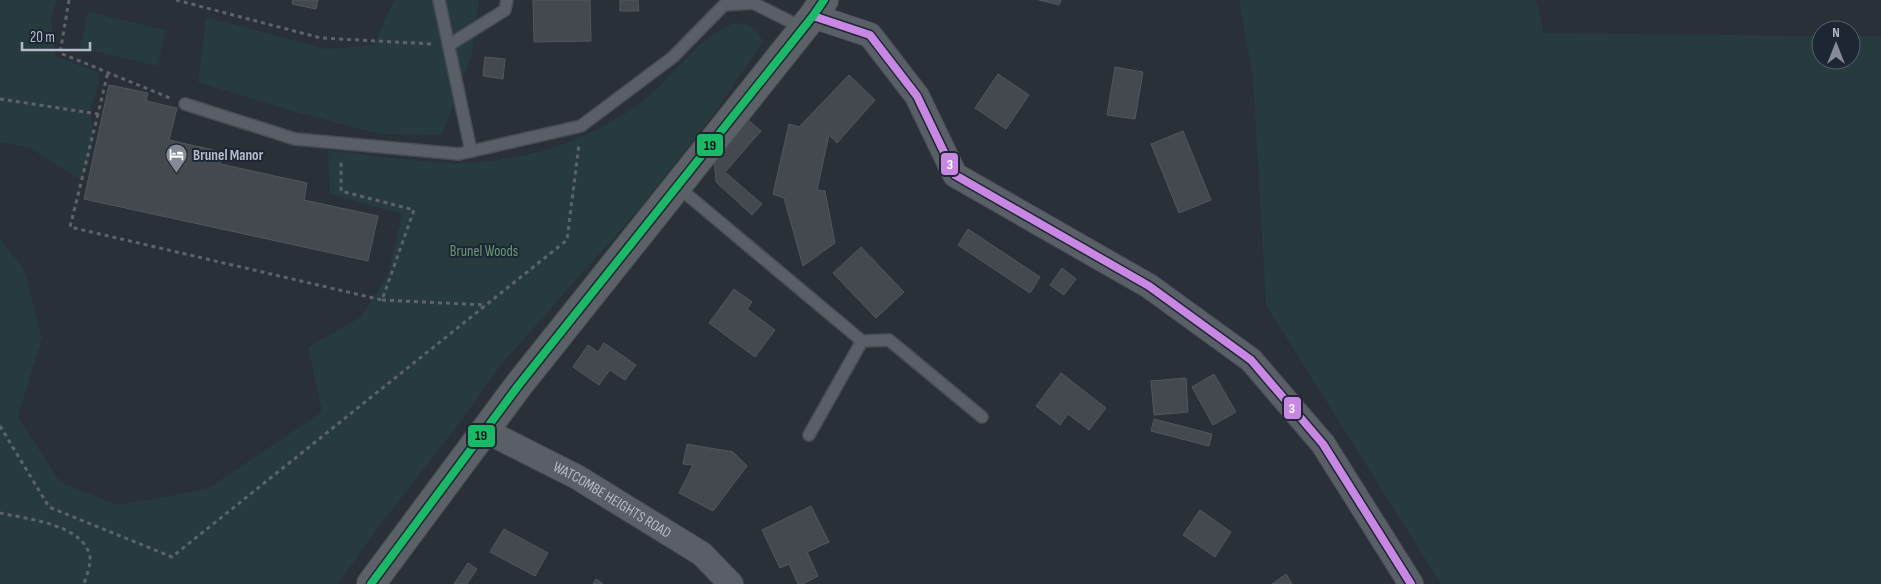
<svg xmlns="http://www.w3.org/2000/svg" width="1881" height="584" viewBox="0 0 1881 584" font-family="'Sofia Sans Condensed',sans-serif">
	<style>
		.green { fill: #273a3e }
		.building { fill: #444950; stroke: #52575f }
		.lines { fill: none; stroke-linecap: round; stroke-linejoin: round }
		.service-casing { stroke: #484c53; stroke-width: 14 }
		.minor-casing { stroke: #484c53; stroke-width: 26 }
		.primary-casing { stroke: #484c55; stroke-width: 30 }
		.path { stroke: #5d636a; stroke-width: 3; stroke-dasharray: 4 4; stroke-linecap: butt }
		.service { stroke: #5a5e66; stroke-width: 11 }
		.minor { stroke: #5a5e66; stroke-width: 24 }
		.primary { stroke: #5c6168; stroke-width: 28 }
		.bus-1-casing { stroke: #1d2633; stroke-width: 11 }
		.bus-2-casing { stroke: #1d2633; stroke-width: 11 }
		.bus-1 { stroke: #c787e3; stroke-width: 8 }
		.bus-2 { stroke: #1ab867; stroke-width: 8 }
		.labels { text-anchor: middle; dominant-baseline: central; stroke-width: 4; stroke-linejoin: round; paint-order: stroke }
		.poi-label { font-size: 15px; font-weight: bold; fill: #b4bcc9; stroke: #1d2633; text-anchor: start }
		.park-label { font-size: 15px; fill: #6b9a76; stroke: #1d2633 }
		.street-label { font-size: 15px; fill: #b4bcc9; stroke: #1d2633 }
		.line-badge { stroke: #1d2633; stroke-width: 2 }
		.badge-label { font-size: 14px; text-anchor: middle; font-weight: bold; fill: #fff }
		.pale-badge-label { font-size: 14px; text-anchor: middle; font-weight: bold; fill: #111 }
	</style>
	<rect width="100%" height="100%" fill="#2a3038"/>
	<path class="green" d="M 0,0 L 56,0 L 51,18 L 55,56 L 97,72 C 103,84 92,99 90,111 C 89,117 94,124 93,130 C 93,142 89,172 81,180 L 30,148 L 0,142 Z
		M 394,0 L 479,0 L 472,54 L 442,135 L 380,134 L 295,112 L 198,82 L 206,17 L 326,49 L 374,45 Z
		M 1239,0 L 1536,0 L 1544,33 L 1821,36 L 1821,60 L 1851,60 L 1851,36 L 1881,36 L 1881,584 L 1441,584 L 1266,305 L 1253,78 Z
		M 88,12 L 166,30 L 157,66 L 80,48 Z
		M 738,23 C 750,24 758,30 763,42 L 716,111 L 639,209 L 500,366 L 458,425 L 376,530 L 338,584 L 0,584 L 0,238 L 24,270 L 42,338 L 18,417 L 60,482 L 118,505 L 207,489 L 322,412 L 308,347 L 361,317 L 388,275 L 402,214 L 330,194 L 328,150 C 371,155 414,162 457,163 C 523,163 594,140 645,99 C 670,80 708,26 738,23 Z"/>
	<path class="building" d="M 293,0 L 318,0 L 316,9 L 292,4 Z
		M 533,0 L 590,0 L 591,41 L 534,42 Z
		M 620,0 L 638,0 L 639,11 L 620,11 Z
		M 1039,0 L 1061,0 L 1059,5 Z
		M 485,57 L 505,59 L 503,79 L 483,76 Z
		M 1115,67 L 1143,72 L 1135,119 L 1107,115 Z
		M 998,74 L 1029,95 L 1006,129 L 975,108 Z
		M 849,75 L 875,100 L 837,143 L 829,135 L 817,190 L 825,191 L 835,243 L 803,266 L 784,198 L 773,194 L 789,124 L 799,127 Z
		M 109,85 L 148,93 L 146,101 L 177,108 L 169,140 L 222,152 L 220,164 L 307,183 L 304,200 L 378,216 L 368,261 L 84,199 Z
		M 747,119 L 761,131 L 725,172 L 762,204 L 752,215 L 716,182 L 714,155 Z
		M 1183,131 L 1211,200 L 1179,213 L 1151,144 Z
		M 968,229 L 1040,277 L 1030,293 L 958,245 Z
		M 861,247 L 904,292 L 876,318 L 833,273 Z
		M 1062,268 L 1076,279 L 1064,295 L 1050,285 Z
		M 734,289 L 752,302 L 747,309 L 775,330 L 755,357 L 709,323 Z
		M 604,343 L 636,365 L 625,380 L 610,370 L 599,385 L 573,367 L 588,345 L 598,352 Z
		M 1061,373 L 1106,408 L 1089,430 L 1068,414 L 1060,425 L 1036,406 Z
		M 1214,374 L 1236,412 L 1213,425 L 1192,387 Z
		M 1186,378 L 1188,412 L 1154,415 L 1151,381 Z
		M 1154,419 L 1212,434 L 1209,446 L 1151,431 Z
		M 687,444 L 733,452 L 747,466 L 713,511 L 679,493 L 693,465 L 683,464 Z
		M 811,506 L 829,542 L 807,552 L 818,576 L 803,584 L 798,584 L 789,564 L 780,568 L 762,530 Z
		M 1200,510 L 1231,532 L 1215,557 L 1183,535 Z
		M 504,529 L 548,553 L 535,576 L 490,552 Z
		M 468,563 L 477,569 L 467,584 L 454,584 Z
		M 1286,574 L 1292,584 L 1272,584 Z
		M 596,579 L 603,584 L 593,584 Z"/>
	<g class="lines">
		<defs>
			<path id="service" d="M 439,0 L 471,151
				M 449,45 L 505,10 L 507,0
				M 185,104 L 295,139 L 459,154 L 581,126 L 673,57 L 724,5 L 753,3 L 803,28
				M 678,187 L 862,341 L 889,340 L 982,417
				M 809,435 L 862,341"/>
			<g id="minor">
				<path d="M 813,16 L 870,35 L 917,96 L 955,175 L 1149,286 L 1251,360 L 1323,444 L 1411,584"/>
				<path id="s1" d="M 484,430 L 577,477 L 702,554 L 731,584"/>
			</g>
			<path id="primary" d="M 371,584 L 518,386 L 813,16 L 824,0"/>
		</defs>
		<use href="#service" class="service-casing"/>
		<use href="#minor" class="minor-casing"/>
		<use href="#primary" class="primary-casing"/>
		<path class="path" d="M 69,0 L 60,53 L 170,98
			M 176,0 L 321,38 L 432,44
			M 0,99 L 98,114 L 108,72
			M 98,114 L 70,227 L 382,300 L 414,210 L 341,191 L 341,160
			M 382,300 L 486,305
			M 0,426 L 49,507 L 172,557 L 567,240 L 579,144
			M 0,513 C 26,519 84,524 90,557 C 91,565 86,577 84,584"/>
		<use href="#service" class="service"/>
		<use href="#minor" class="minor"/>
		<use href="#primary" class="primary"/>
		<defs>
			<path id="bus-1" d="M 813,16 L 870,35 L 917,96 L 955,175 L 1149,286 L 1251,360 L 1323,444 L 1411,584"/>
			<path id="bus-2" d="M 371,584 L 518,386 L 813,16 L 824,0"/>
		</defs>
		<use href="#bus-1" class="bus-1-casing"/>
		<use href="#bus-2" class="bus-2-casing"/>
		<use href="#bus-1" class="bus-1"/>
		<use href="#bus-2" class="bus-2"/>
	</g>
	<defs>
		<symbol id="hotel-pin" viewBox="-11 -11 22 30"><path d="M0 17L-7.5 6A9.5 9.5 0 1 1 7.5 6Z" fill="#848b96" stroke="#1d2633"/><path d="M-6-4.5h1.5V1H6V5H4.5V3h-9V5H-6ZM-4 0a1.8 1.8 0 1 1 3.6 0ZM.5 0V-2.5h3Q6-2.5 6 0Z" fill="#fff"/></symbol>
	</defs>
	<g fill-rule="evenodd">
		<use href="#hotel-pin" x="164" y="142" width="25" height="34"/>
	</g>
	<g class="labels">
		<g class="poi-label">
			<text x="193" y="155">Brunel Manor</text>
		</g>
		<g class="park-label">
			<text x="484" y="251">Brunel Woods</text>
		</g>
		<g class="street-label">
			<text stroke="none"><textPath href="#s1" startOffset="146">WATCOMBE HEIGHTS ROAD</textPath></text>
		</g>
	</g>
	<g class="line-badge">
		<rect x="696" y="133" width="28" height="24" rx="5" fill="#1ab867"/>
		<rect x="940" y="152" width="19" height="24" rx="5" fill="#c787e3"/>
		<rect x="1283" y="396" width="19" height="24" rx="5" fill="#c787e3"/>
		<rect x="467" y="424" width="29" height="24" rx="5" fill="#1ab867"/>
	</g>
	<g class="badge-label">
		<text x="950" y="169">3</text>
		<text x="1292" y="413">3</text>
	</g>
	<g class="pale-badge-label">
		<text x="710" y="150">19</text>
		<text x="481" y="440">19</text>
	</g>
	<g transform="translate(1836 45)"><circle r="24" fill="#1d2633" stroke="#59626f"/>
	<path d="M0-4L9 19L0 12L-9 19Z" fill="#848b96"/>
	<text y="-8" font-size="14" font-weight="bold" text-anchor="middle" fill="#b4bcc9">N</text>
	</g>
	<path d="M22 42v8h68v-8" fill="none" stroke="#b4bcc9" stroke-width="2.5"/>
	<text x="30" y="42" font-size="15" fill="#b4bcc9" stroke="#1d2633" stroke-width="4" paint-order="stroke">20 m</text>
</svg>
